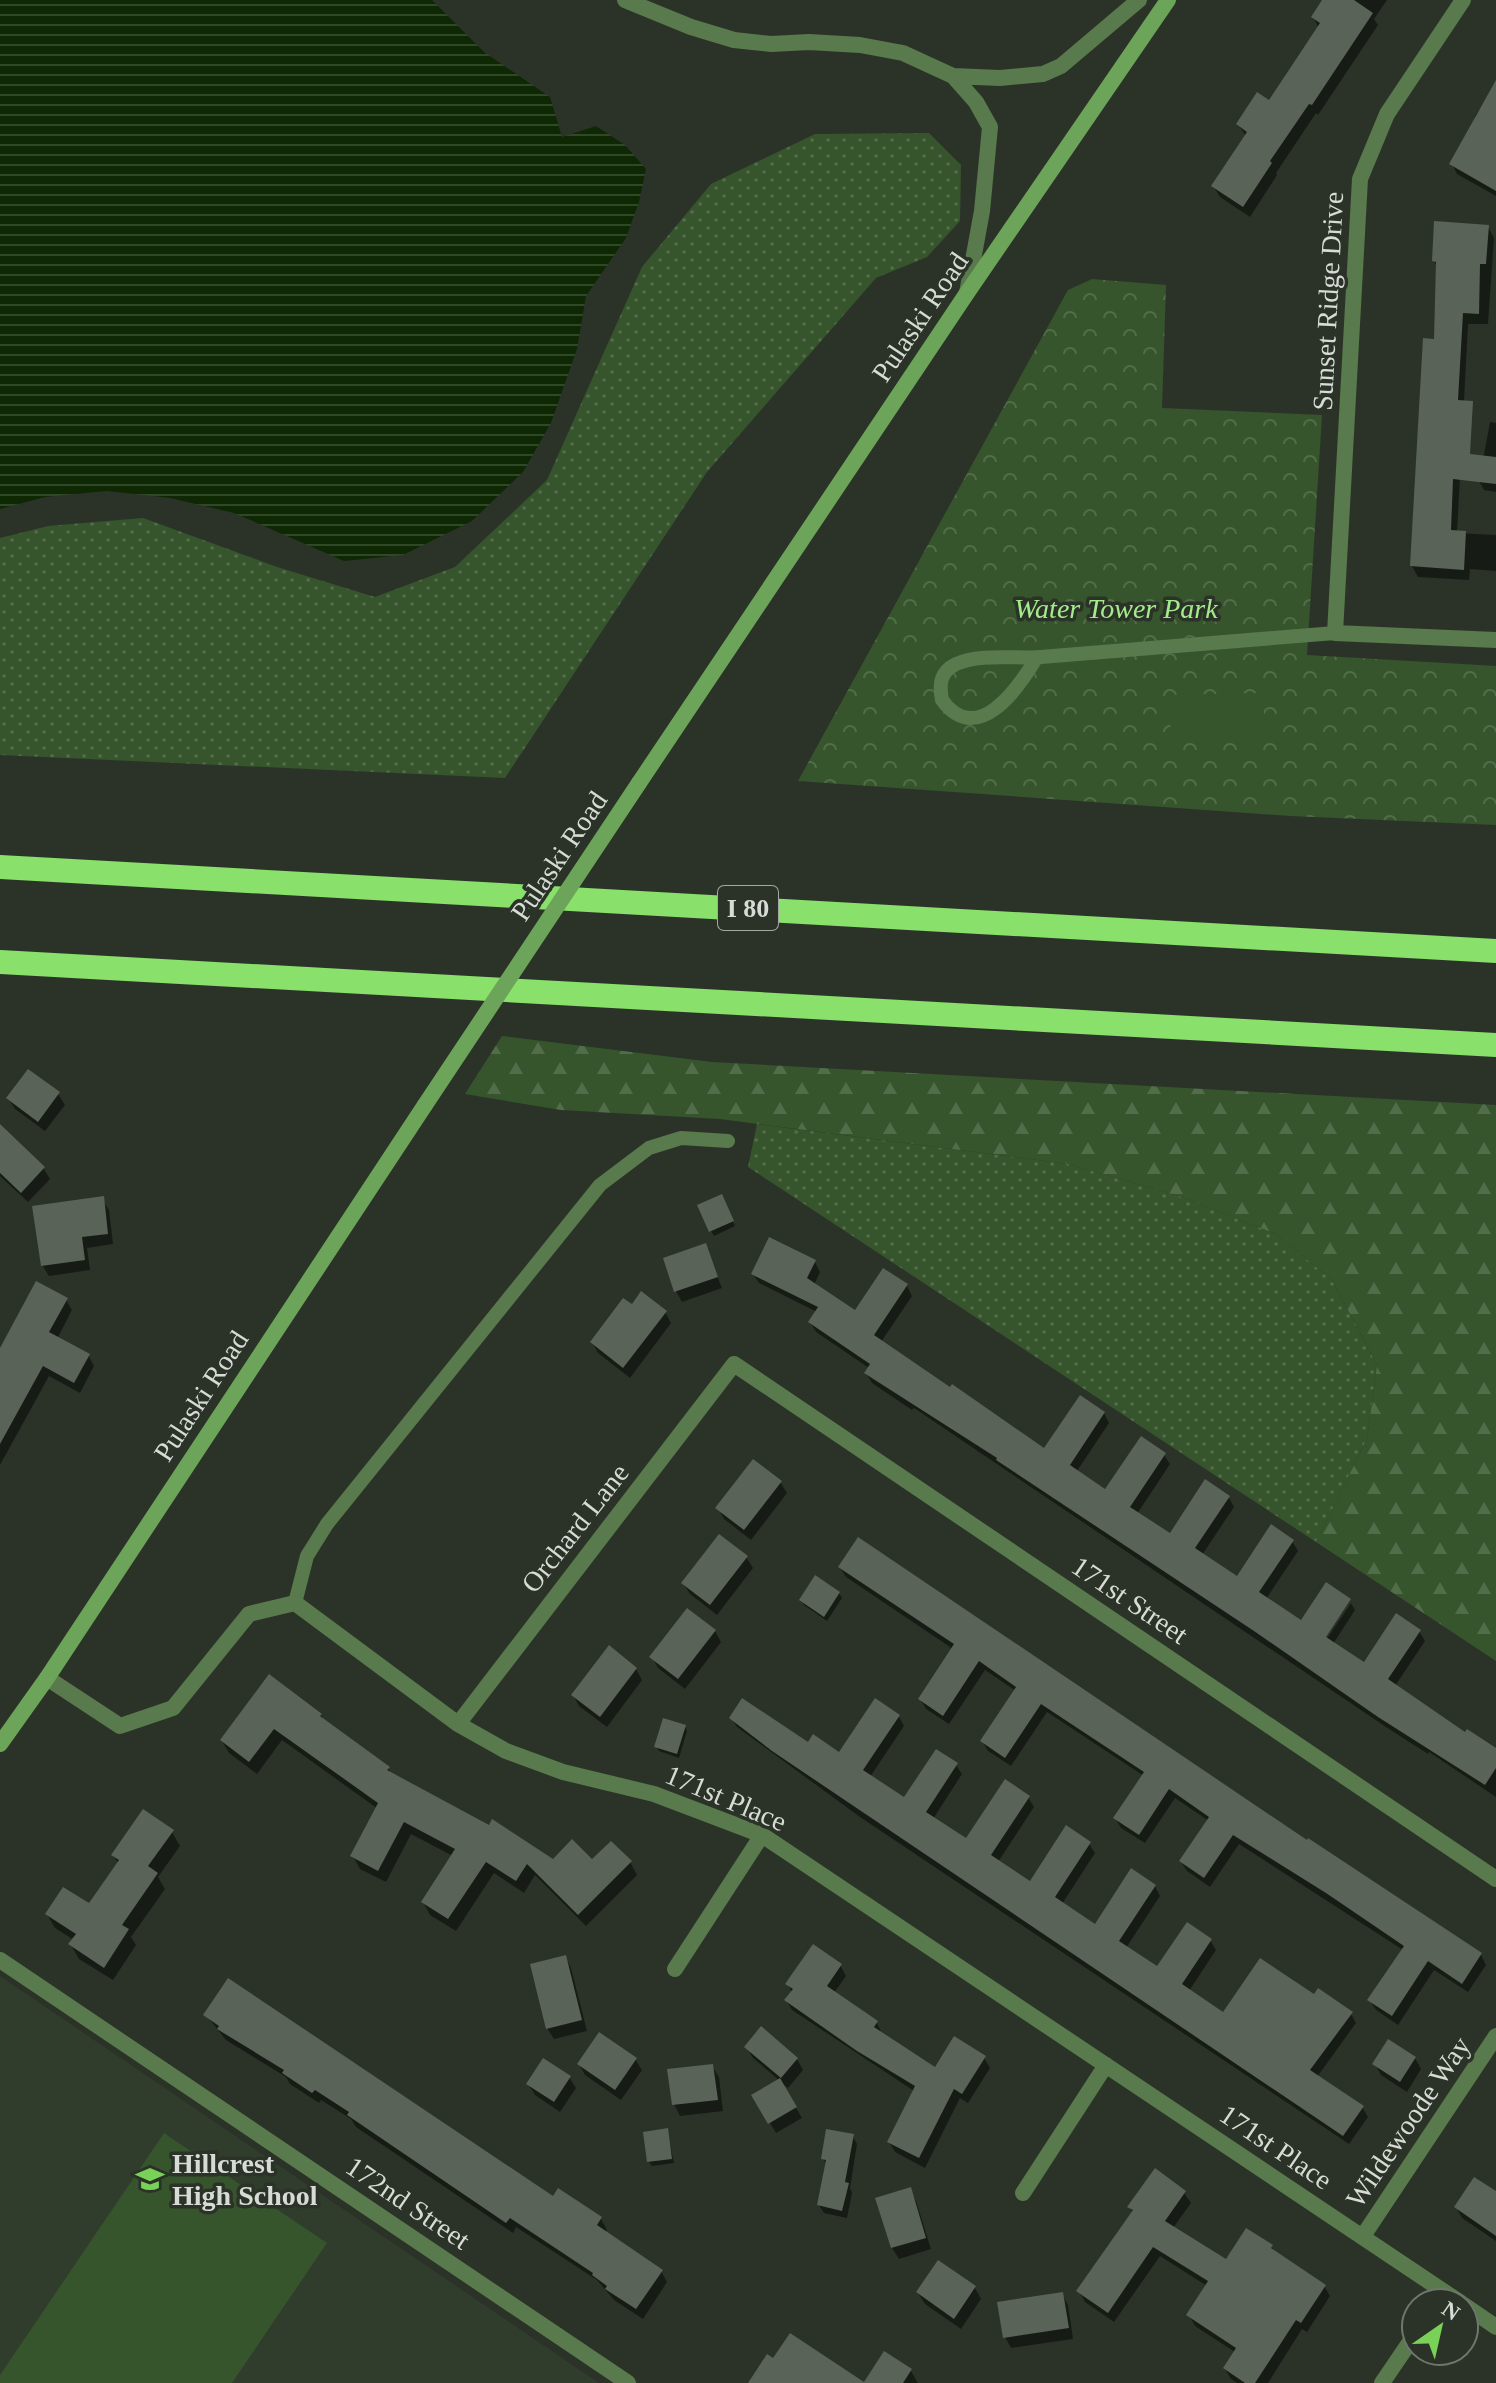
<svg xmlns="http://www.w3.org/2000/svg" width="1496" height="2383" viewBox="0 0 1496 2383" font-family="'Times New Roman',serif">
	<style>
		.built { fill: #303c2c }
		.grass { fill: url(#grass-dots) }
		.forest { fill: url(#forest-firs) }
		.park { fill: url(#park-crowns) }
		.pitch { fill: #36552c }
		.water { fill: url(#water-rules) }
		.shadow { fill: #0007 }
		.building { fill: #5a6358 }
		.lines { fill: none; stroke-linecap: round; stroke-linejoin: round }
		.service { stroke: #587a4c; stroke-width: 14 }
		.minor { stroke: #587a4c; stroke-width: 16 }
		.tertiary { stroke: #587a4c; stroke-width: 16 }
		.secondary { stroke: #6ca459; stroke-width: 16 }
		.motorway { stroke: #89e06a; stroke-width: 24 }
		.secondary-bridge { stroke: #6ca459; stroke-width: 16 }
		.labels { text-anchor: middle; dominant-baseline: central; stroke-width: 7; stroke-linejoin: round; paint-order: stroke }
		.shield { fill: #2b3328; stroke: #a3a9a1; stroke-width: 2 }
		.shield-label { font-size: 26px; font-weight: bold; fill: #d6dbd5 }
		.street-label { font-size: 28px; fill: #d6dbd5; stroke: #2b3328 }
		.park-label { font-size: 28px; font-style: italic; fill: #a4ec8b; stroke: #2b3328 }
		.poi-label { font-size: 28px; font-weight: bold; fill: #d6dbd5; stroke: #2b3328; text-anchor: start }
	</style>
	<defs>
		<pattern id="grass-dots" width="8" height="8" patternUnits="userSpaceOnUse" patternTransform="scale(2)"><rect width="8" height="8" fill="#36552c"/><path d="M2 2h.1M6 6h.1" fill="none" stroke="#526d4a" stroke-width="1.8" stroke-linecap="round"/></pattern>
		<pattern id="forest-firs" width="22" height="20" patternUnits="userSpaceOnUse" patternTransform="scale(2)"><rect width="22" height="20" fill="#36552c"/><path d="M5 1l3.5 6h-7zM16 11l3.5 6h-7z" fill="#526d4a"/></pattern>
		<pattern id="park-crowns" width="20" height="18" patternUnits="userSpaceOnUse" patternTransform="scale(2)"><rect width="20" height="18" fill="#36552c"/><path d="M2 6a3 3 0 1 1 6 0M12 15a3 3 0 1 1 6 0" fill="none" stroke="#526d4a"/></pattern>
		<pattern id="water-rules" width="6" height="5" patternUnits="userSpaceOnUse" patternTransform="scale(2)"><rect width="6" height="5" fill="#0e2804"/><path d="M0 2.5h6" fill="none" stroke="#304728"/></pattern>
	</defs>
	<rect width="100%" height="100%" fill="#2b3328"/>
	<path class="built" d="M 0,1976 L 599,2383 L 0,2383 Z"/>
	<path class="grass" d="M 929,133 L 961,165 L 960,221 L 927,257 L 876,278 L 707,472 L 505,778 L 0,755 L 0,538 L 48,526 L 143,518 L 277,567 L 375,597 L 455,567 L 547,480 L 642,267 L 711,184 L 815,134 Z
		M 757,1124 L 1068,1164 L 1179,1196 L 1276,1234 L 1332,1280 L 1377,1365 L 1367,1439 L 1316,1542 L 748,1167 Z"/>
	<path class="forest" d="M 502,1036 L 712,1062 L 1496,1105 L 1496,1661 L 1316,1542 L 1367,1439 L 1377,1365 L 1332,1280 L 1276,1234 L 1179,1196 L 1068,1164 L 720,1119 L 561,1110 L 465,1094 Z"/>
	<path class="park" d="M 1092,279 L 1166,285 L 1162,408 L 1322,415 L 1307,655 L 1496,666 L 1496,825 L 1291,816 L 798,781 L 1068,290 Z"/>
	<path class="pitch" d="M 1263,693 L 1265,732 L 1171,736 L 1169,695 Z
		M 164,2133 L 327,2243 L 232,2383 L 0,2383 L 0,2375 Z"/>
	<path class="water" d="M 0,0 L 432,0 L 484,52 L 550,97 L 562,137 L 596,126 L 625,145 L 646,169 L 639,202 L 626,238 L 586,296 L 577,349 L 551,423 L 523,472 L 472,521 L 403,555 L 344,561 L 234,513 L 170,498 L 107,491 L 45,497 L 0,509 Z"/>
	<path class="shadow" d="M 1324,0 L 1387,0 L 1374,19 L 1378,25 L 1318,115 L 1316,113 L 1276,173 L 1277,175 L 1250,217 L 1220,197 L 1213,186 L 1246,136 L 1238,124 L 1269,103 L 1319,28 L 1313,17 Z
		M 1496,85 L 1496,196 L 1457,174 L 1452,164 L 1477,119 L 1475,116 Z
		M 1488,227 L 1494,238 L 1488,324 L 1468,324 L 1457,533 L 1496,535 L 1496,571 L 1470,569 L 1469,580 L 1418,577 L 1412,566 L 1436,341 L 1438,268 L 1434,261 Z
		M 1490,422 L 1496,423 L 1496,492 L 1484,490 L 1479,481 Z
		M 58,1094 L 65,1105 L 45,1131 L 15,1109 L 8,1098 Z
		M 0,1144 L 43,1168 L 50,1179 L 28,1202 L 0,1176 Z
		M 102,1199 L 109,1210 L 113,1244 L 87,1248 L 90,1270 L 49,1276 L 42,1265 Z
		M 724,1201 L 735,1226 L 714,1236 L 711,1231 Z
		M 705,1246 L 722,1288 L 682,1302 L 676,1291 Z
		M 815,1262 L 820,1272 L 814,1285 L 855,1313 L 907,1286 L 912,1296 L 881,1342 L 1045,1451 L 1104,1413 L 1109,1423 L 1077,1471 L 1106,1492 L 1164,1455 L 1170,1464 L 1137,1514 L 1170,1536 L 1229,1498 L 1234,1507 L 1202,1555 L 1238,1579 L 1292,1541 L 1298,1551 L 1266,1599 L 1302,1623 L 1350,1601 L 1319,1644 L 1322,1646 L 1351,1603 L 1355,1610 L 1333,1644 L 1364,1664 L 1419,1631 L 1425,1641 L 1395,1686 L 1496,1753 L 1496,1797 L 1429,1752 L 1428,1754 L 1386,1727 L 914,1408 L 912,1410 L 872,1383 L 866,1373 L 869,1368 L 816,1332 L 810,1322 L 817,1312 L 759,1283 L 753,1274 Z
		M 66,1300 L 72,1310 L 57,1339 L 88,1355 L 94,1366 L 80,1393 L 49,1376 L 0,1465 L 0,1352 Z
		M 632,1307 L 665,1312 L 671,1323 L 630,1378 L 598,1353 L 592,1342 Z
		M 780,1482 L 787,1493 L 751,1540 L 724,1519 L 718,1508 Z
		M 746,1557 L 753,1568 L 717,1615 L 690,1594 L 683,1583 Z
		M 840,1568 L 1307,1843 L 1481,1955 L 1486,1965 L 1468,1992 L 1434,1970 L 1398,2025 L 1376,2010 L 1370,2001 L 1403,1950 L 1239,1844 L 1210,1887 L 1187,1871 L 1181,1862 L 1209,1821 L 1175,1798 L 1145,1843 L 1121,1828 L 1115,1818 L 1144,1776 L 1047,1712 L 1011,1766 L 988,1751 L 982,1741 L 1016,1691 L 985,1670 L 949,1724 L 926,1709 L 920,1699 L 953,1649 L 846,1577 Z
		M 839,1593 L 842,1598 L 827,1621 L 804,1605 L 801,1600 Z
		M 715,1631 L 721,1642 L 685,1689 L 658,1668 L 652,1657 Z
		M 636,1669 L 642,1680 L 607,1727 L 579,1706 L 573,1695 Z
		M 321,1715 L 325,1722 L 388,1768 L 392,1776 L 553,1861 L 630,1862 L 637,1875 L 586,1926 L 535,1875 L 524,1893 L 494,1873 L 456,1931 L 430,1915 L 423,1902 L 453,1856 L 411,1834 L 386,1882 L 360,1869 L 353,1856 L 378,1809 L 282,1740 L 257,1774 L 229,1753 L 222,1741 Z
		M 899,1717 L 904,1726 L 870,1777 L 904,1800 L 956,1765 L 962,1774 L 933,1819 L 966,1841 L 1028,1797 L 1034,1807 L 998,1862 L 1030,1883 L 1089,1844 L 1095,1853 L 1062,1904 L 1095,1927 L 1155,1886 L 1160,1896 L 1126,1948 L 1157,1969 L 1210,1940 L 1216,1950 L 1189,1991 L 1224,2015 L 1314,1997 L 1351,2014 L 1356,2023 L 1317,2077 L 1362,2107 L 1368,2117 L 1349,2144 L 860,1817 L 737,1727 L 731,1718 L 840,1755 Z
		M 685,1727 L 687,1731 L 679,1758 L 659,1751 L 656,1746 Z
		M 172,1832 L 180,1846 L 158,1877 L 165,1889 L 131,1937 L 136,1945 L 113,1980 L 79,1959 L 71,1945 L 74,1940 L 55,1928 L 47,1914 L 89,1906 L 119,1864 L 113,1855 Z
		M 565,1957 L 571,1968 L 587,2031 L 554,2039 L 547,2028 Z
		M 840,1965 L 846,1976 L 834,1993 L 876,2022 L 882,2033 L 935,2070 L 984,2058 L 990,2068 L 968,2103 L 960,2098 L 925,2168 L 895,2152 L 889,2142 L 914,2091 L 792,2010 L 786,2000 L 792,1993 L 788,1984 Z
		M 206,2015 L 553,2199 L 601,2219 L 607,2230 L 605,2233 L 661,2271 L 667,2282 L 643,2319 L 614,2300 L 597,2280 L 516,2227 L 513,2233 L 356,2127 L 351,2119 L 321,2100 L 319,2103 L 290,2084 L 286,2077 L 226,2040 Z
		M 746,2047 L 797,2059 L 803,2070 L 788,2088 L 781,2083 L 802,2118 L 776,2133 L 754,2096 L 780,2081 L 753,2058 Z
		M 1415,2058 L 1421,2069 L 1407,2092 L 1381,2075 L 1375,2064 Z
		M 635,2059 L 642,2070 L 621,2100 L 585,2075 L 579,2064 Z
		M 712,2066 L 719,2077 L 723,2111 L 680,2116 L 674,2104 Z
		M 569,2077 L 576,2088 L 560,2112 L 535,2095 L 528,2084 Z
		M 667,2131 L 674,2163 L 652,2166 L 649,2162 Z
		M 852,2135 L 857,2144 L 850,2188 L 852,2193 L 847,2218 L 824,2213 L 819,2205 L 827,2166 L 823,2158 Z
		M 910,2190 L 916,2201 L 931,2249 L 899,2259 L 892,2248 L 877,2199 Z
		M 1184,2193 L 1191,2203 L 1173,2228 L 1227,2262 L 1271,2246 L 1276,2254 L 1324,2286 L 1330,2296 L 1307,2332 L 1302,2329 L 1268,2383 L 1237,2383 L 1231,2379 L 1225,2369 L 1235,2352 L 1195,2326 L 1189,2315 L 1207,2286 L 1160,2256 L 1114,2322 L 1085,2302 L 1079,2291 L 1133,2213 L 1130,2207 Z
		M 1496,2194 L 1496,2241 L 1462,2218 L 1456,2207 Z
		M 975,2288 L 981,2299 L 961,2329 L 925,2304 L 918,2293 Z
		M 1062,2294 L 1068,2305 L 1073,2339 L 1011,2348 L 1005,2337 Z
		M 911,2371 L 918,2383 L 866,2383 Z"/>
	<path class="building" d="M 1322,0 L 1354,0 L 1373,13 L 1312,105 L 1309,104 L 1270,161 L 1272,163 L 1243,207 L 1211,186 L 1247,132 L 1236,124 L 1257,92 L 1269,100 L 1320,23 L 1311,17 Z
		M 1496,80 L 1496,191 L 1449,164 Z
		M 1434,221 L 1489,225 L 1486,264 L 1480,264 L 1479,314 L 1463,313 L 1458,400 L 1473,401 L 1470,454 L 1496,457 L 1496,484 L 1453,479 L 1451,530 L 1466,531 L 1464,570 L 1410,566 L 1423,338 L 1434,339 L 1436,262 L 1432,261 Z
		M 28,1069 L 60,1092 L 38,1122 L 6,1098 Z
		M 0,1124 L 45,1167 L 21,1193 L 0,1173 Z
		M 722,1194 L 734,1221 L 709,1232 L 697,1205 Z
		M 104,1196 L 108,1234 L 82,1237 L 85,1260 L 41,1266 L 32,1206 Z
		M 769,1237 L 816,1260 L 807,1278 L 855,1310 L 883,1268 L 908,1284 L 874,1335 L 950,1387 L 952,1384 L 1044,1448 L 1080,1395 L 1105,1412 L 1070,1465 L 1105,1489 L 1141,1436 L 1166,1453 L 1130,1507 L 1170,1533 L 1205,1479 L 1230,1496 L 1195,1548 L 1237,1576 L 1271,1524 L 1294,1540 L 1259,1592 L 1301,1620 L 1326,1582 L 1351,1599 L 1326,1637 L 1364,1662 L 1396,1613 L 1421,1630 L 1388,1679 L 1465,1732 L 1467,1729 L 1496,1748 L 1496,1768 L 1485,1785 L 1378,1717 L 1254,1631 L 996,1460 L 997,1458 L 864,1373 L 870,1364 L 808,1322 L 818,1307 L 751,1274 Z
		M 706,1243 L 718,1277 L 674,1292 L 663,1258 Z
		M 36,1281 L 68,1298 L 49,1332 L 90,1354 L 74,1383 L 43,1366 L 0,1444 L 0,1348 Z
		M 641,1291 L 667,1311 L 623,1368 L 590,1342 L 623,1298 L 632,1304 Z
		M 753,1459 L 782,1481 L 744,1530 L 715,1508 Z
		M 719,1534 L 748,1556 L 710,1605 L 681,1583 Z
		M 858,1537 L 1307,1840 L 1308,1838 L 1482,1953 L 1462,1984 L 1428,1961 L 1392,2016 L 1367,2000 L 1404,1946 L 1326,1893 L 1233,1835 L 1204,1878 L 1179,1861 L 1209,1817 L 1169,1789 L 1139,1835 L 1113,1818 L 1144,1772 L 1041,1704 L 1005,1758 L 980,1741 L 1016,1687 L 979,1661 L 943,1716 L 918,1699 L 954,1644 L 838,1567 Z
		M 815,1575 L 840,1592 L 824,1617 L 799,1600 Z
		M 687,1608 L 716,1630 L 678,1679 L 649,1657 Z
		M 609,1645 L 637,1668 L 600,1717 L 571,1695 Z
		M 269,1674 L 322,1714 L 320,1716 L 390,1767 L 387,1770 L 489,1825 L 492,1819 L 553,1859 L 572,1839 L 592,1859 L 611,1841 L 632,1861 L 578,1915 L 527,1864 L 516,1881 L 486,1862 L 448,1919 L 421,1902 L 455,1849 L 404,1822 L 378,1871 L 350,1856 L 378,1803 L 274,1729 L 249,1762 L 220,1740 Z
		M 742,1698 L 808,1742 L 813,1734 L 839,1752 L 875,1698 L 900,1715 L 863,1770 L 904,1797 L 936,1749 L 958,1763 L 926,1812 L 966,1838 L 1005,1779 L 1030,1796 L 991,1855 L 1030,1881 L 1066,1825 L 1091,1842 L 1055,1897 L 1095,1924 L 1131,1868 L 1156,1885 L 1119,1941 L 1157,1966 L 1187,1922 L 1212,1939 L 1182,1984 L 1223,2012 L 1260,1958 L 1314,1994 L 1318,1988 L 1353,2012 L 1310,2070 L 1364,2106 L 1343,2136 L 772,1751 L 729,1718 Z
		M 663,1718 L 686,1725 L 677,1754 L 654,1747 Z
		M 143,1809 L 174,1830 L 148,1866 L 158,1873 L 122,1925 L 129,1929 L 104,1968 L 68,1944 L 76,1934 L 45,1914 L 63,1887 L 89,1903 L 119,1860 L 111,1855 Z
		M 813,1944 L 842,1964 L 827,1986 L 878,2021 L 874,2027 L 935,2067 L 954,2036 L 986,2056 L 962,2094 L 954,2089 L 919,2158 L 887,2142 L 915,2086 L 857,2051 L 784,2000 L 793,1989 L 785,1984 Z
		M 566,1955 L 582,2020 L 546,2029 L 530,1964 Z
		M 228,1978 L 553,2196 L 558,2188 L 602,2217 L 597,2225 L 663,2270 L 636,2309 L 605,2289 L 607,2286 L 592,2275 L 593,2273 L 510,2218 L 506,2223 L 347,2115 L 349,2112 L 315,2090 L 312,2093 L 282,2073 L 284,2070 L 217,2029 L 219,2026 L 203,2015 Z
		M 761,2026 L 798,2058 L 781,2078 L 744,2047 Z
		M 599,2032 L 637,2058 L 615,2090 L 577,2064 Z
		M 1388,2039 L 1416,2057 L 1400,2082 L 1372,2064 Z
		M 543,2058 L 571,2076 L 554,2102 L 526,2084 Z
		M 713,2064 L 718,2100 L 672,2105 L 667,2069 Z
		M 780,2078 L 797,2107 L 768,2124 L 751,2095 Z
		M 668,2128 L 672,2159 L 647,2162 L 643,2132 Z
		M 826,2129 L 854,2134 L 845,2182 L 849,2183 L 842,2211 L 817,2205 L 826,2160 L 821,2159 Z
		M 1155,2168 L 1186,2191 L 1165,2221 L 1226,2259 L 1246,2228 L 1273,2245 L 1271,2248 L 1326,2285 L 1301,2323 L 1296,2320 L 1255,2383 L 1245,2383 L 1223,2368 L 1236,2348 L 1186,2315 L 1208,2281 L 1153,2247 L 1108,2313 L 1076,2291 L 1133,2210 L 1127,2207 Z
		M 1474,2177 L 1496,2191 L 1496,2236 L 1454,2207 Z
		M 911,2187 L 926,2238 L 891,2248 L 875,2198 Z
		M 938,2260 L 976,2286 L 954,2319 L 916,2292 Z
		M 1063,2292 L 1069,2328 L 1003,2338 L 997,2302 Z
		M 790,2333 L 864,2382 L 884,2351 L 912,2369 L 903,2383 L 748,2383 L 767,2354 L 773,2358 Z"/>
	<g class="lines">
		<path class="service" d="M 1037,657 C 1018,689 977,748 942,700 C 939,684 940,672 956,664 C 980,653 1015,659 1041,657 C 1139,649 1237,641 1335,633
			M 295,1603 L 307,1556 L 327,1524 L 600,1185 L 649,1148 L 681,1138 L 728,1141"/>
		<path class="minor" d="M 1463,0 L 1387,114 L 1360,179 L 1335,633 L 1496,640
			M 47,1678 L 120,1726 L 173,1708 L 249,1614 L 295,1603 L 458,1724 L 506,1751 L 563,1772 L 654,1794 L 762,1835 L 1461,2303
			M 458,1724 L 734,1364 L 1496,1879
			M 0,1960 L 628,2383
			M 675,1969 L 762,1835
			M 1023,2193 L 1106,2065
			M 1363,2236 L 1496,2036
			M 1464,2305 L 1496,2327
			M 1382,2383 L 1416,2333"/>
		<path class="tertiary" d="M 625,0 L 691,27 L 734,40 L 771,44 L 809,42 L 860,45 L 903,53 L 953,76 L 1000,78 L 1043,74 L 1061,66 L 1139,0
			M 953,76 L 976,102 L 990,127 L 982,211 L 967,293"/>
		<path class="secondary" d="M 639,783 L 967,293 L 1168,0
			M 0,1744 L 47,1678 L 425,1105"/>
		<path class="motorway" d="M 0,867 L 1496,951
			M 0,962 L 1496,1045"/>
		<path class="secondary-bridge" d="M 425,1105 L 639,783"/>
	</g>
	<defs>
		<symbol id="school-bare" viewBox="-9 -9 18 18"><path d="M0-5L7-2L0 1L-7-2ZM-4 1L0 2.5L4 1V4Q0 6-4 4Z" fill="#79d158" stroke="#2b3328" stroke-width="2.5" paint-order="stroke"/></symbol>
	</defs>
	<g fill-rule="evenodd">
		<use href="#school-bare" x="130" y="2159" width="40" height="40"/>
	</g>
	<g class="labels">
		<rect class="shield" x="718" y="886" width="60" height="44" rx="6"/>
		<g class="shield-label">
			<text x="748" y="908">I 80</text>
		</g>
		<g class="street-label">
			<text transform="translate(1328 301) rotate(-87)">Sunset Ridge Drive</text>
			<text transform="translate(920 317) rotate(-56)">Pulaski Road</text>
			<text transform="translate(559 856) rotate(-56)">Pulaski Road</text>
			<text transform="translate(201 1396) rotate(-57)">Pulaski Road</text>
			<text transform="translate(575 1528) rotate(-52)">Orchard Lane</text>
			<text transform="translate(1130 1600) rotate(34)">171st Street</text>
			<text transform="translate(726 1798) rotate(23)">171st Place</text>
			<text transform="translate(1408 2122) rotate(-56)">Wildewoode Way</text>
			<text transform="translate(1276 2147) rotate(34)">171st Place</text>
			<text transform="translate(408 2203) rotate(34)">172nd Street</text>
		</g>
		<g class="park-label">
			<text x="1116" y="608">Water Tower Park</text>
		</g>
		<g class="poi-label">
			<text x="172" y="2163">Hillcrest<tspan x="172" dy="32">High School</tspan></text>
		</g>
	</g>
	<g transform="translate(1440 2327) rotate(34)"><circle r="38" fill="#2b3328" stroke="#6f766d" stroke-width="2"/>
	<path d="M0-6L14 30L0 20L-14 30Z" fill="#79d158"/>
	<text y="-12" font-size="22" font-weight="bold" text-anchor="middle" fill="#d6dbd5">N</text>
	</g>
</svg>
